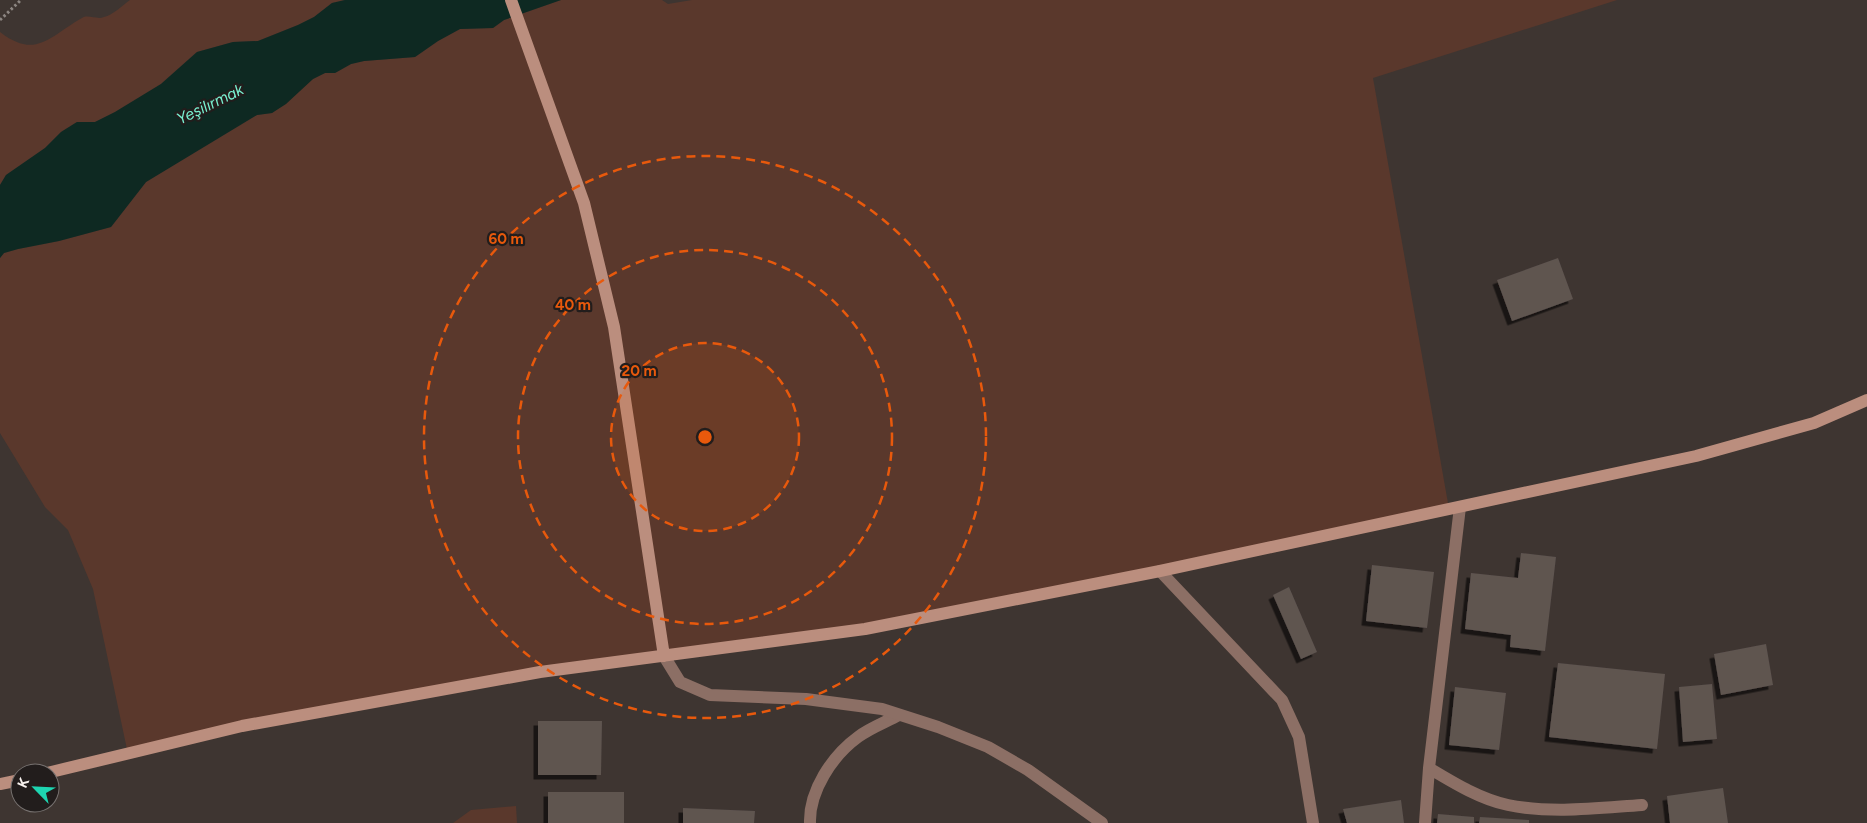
<svg xmlns="http://www.w3.org/2000/svg" width="1867" height="823" viewBox="0 0 1867 823" font-family="Figtree,sans-serif">
	<style>
		.green { fill: #5a382c }
		.water { fill: #0e2922 }
		.building { fill: #5e5450; filter: url(#shadow) }
		.lines { fill: none; stroke-linecap: round; stroke-linejoin: round }
		.path { stroke: #8c8581; stroke-width: 3; stroke-dasharray: 2.5 2.5; stroke-linecap: butt }
		.lane { stroke: #8c6f65; stroke-width: 12 }
		.street { stroke: #8c6f65; stroke-width: 12 }
		.secondary { stroke: #bb8e7e; stroke-width: 12 }
		.ring { fill: none; stroke: #e8590c; stroke-width: 2.5; stroke-dasharray: 9 6 }
		.labels { text-anchor: middle; dominant-baseline: central; stroke-width: 4.5; stroke-linejoin: round; paint-order: stroke }
		.water-label { font-size: 16px; font-style: italic; fill: #79f0d1; stroke: #221d1c }
		.centre { fill: #e8590c; stroke: #221d1c; stroke-width: 2.5 }
		.ring-label { font-size: 15px; text-anchor: middle; font-weight: bold; fill: #e8590c; stroke: #221d1c; stroke-width: 4.5; stroke-linejoin: round; paint-order: stroke }
	</style>
	<defs>
		<filter id="shadow"><feDropShadow dx="-4.5" dy="4.5" stdDeviation="0" flood-color="#0009"/></filter>
	</defs>
	<rect width="100%" height="100%" fill="#3e3531"/>
	<path class="green" d="M 130,0 L 345,0 L 332,3 L 314,17 L 298,25 L 258,41 L 233,42 L 197,52 L 161,84 L 115,112 L 95,122 L 77,122 L 61,132 L 45,148 L 6,175 L 0,185 L 0,32 C 36,60 50,36 82,18 C 88,14 97,20 104,17 C 113,15 123,5 130,0 Z
		M 561,0 L 662,0 L 668,4 L 692,0 L 1617,0 L 1373,78 L 1449,509 L 865,629 L 540,672 L 128,754 L 93,589 L 68,530 L 45,507 L 0,433 L 0,258 L 4,253 L 18,249 L 59,241 L 111,227 L 146,182 L 257,115 L 272,113 L 313,79 L 325,73 L 335,73 L 351,64 L 364,61 L 415,57 L 438,41 L 460,29 L 493,28 L 504,20 Z
		M 516,806 L 517,823 L 453,823 L 471,810 Z"/>
	<path class="water" d="M 345,0 L 561,0 L 504,20 L 493,28 L 460,29 L 438,41 L 415,57 L 364,61 L 351,64 L 335,73 L 325,73 L 313,79 L 286,104 L 272,113 L 257,115 L 146,182 L 111,227 L 59,241 L 18,249 L 4,253 L 0,258 L 0,185 L 6,175 L 45,148 L 61,132 L 77,122 L 95,122 L 115,112 L 161,84 L 197,52 L 233,42 L 258,41 L 298,25 L 314,17 L 332,3 Z"/>
	<path class="building" d="M 1558,258 L 1573,299 L 1512,321 L 1497,280 Z
		M 1521,553 L 1556,557 L 1545,651 L 1510,647 L 1511,635 L 1465,629 L 1471,573 L 1518,578 Z
		M 1372,565 L 1434,572 L 1427,628 L 1366,621 Z
		M 1289,587 L 1317,652 L 1301,659 L 1273,595 Z
		M 1766,644 L 1773,685 L 1721,695 L 1714,654 Z
		M 1558,663 L 1665,674 L 1657,749 L 1549,737 Z
		M 1712,684 L 1717,739 L 1683,742 L 1679,687 Z
		M 1455,687 L 1506,693 L 1499,750 L 1449,745 Z
		M 538,721 L 602,721 L 601,775 L 538,775 Z
		M 1723,788 L 1728,823 L 1670,823 L 1667,796 Z
		M 548,792 L 624,792 L 624,823 L 548,823 Z
		M 1401,800 L 1404,823 L 1347,823 L 1343,809 Z
		M 683,808 L 755,811 L 754,823 L 683,823 Z
		M 1438,814 L 1474,817 L 1474,823 L 1437,823 Z
		M 1480,817 L 1529,820 L 1529,823 L 1479,823 Z"/>
	<g class="lines">
		<path class="path" d="M 0,20 L 21,0"/>
		<path class="lane" d="M 1429,768 C 1454,783 1480,799 1508,805 C 1552,814 1598,808 1642,805
			M 810,823 C 809,791 832,756 858,737 C 870,728 886,722 899,715
			M 1425,823 L 1429,768 L 1460,507"/>
		<path class="street" d="M 1160,571 L 1282,700 L 1299,737 L 1313,823
			M 664,656 L 680,682 L 710,695 L 806,699 L 882,709 L 938,727 L 988,747 L 1028,770 L 1102,823"/>
		<path class="secondary" d="M 511,0 L 584,203 L 614,327 L 664,656
			M 47,773 L 242,726 L 540,672 L 865,629 L 1160,571 L 1696,456 L 1814,423 L 1867,400
			M 0,784 L 20,780"/>
	</g>
	<circle cx="705" cy="437" r="94" fill="#e8590c" fill-opacity=".12"/>
	<g class="ring">
		<circle cx="705" cy="437" r="94"/>
		<circle cx="705" cy="437" r="187"/>
		<circle cx="705" cy="437" r="281"/>
	</g>
	<g class="labels">
		<g class="water-label">
			<text transform="translate(210 104) rotate(-26)">Yeşilırmak</text>
		</g>
	</g>
	<circle cx="705" cy="437" r="8" class="centre"/>
	<g class="ring-label">
		<text x="506" y="244">60 m</text>
		<text x="573" y="310">40 m</text>
		<text x="639" y="376">20 m</text>
	</g>
	<g transform="translate(35 788) rotate(294)"><circle r="24" fill="#221d1c" stroke="#777270"/>
	<path d="M0-4L9 19L0 12L-9 19Z" fill="#1ed5b1"/>
	<text y="-8" font-size="14" font-weight="bold" text-anchor="middle" fill="#f7f1ee">K</text>
	</g>
</svg>
